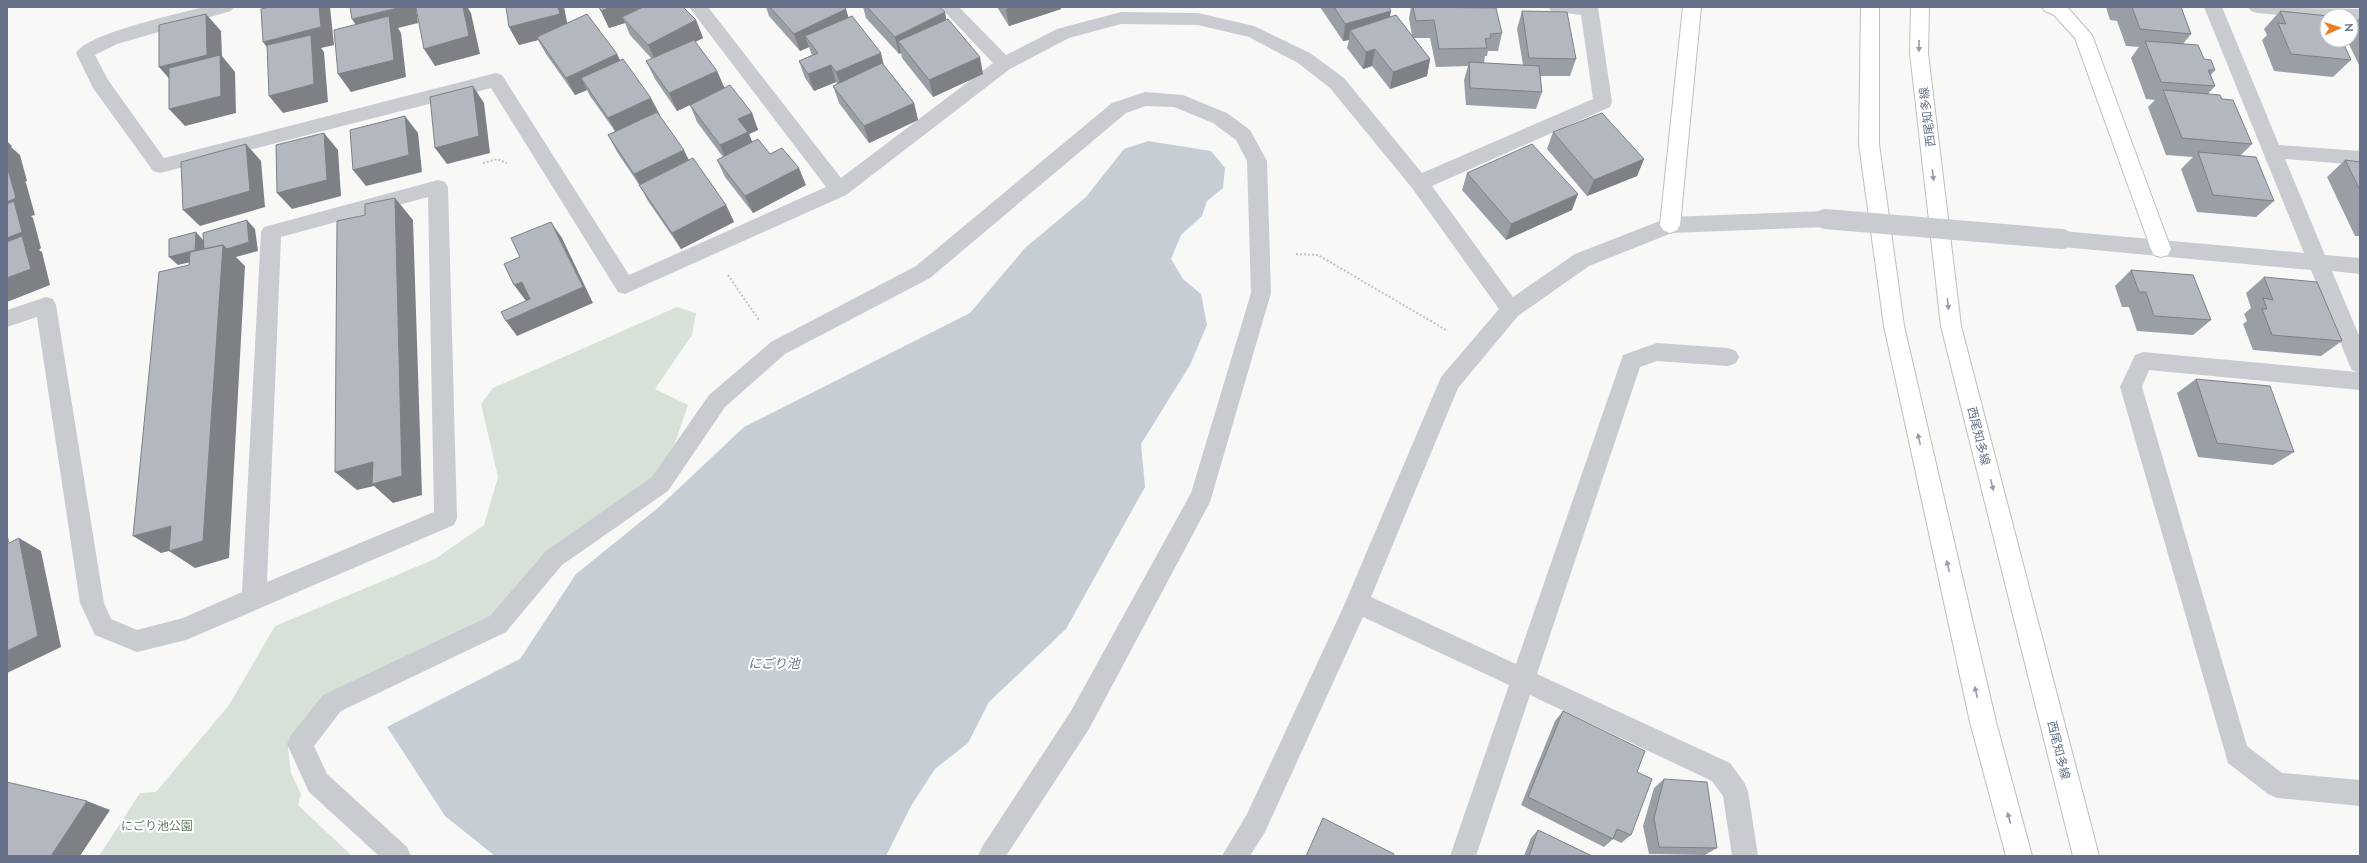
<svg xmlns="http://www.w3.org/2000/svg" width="2367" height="863" viewBox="0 0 2367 863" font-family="Lato,'Noto Sans JP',sans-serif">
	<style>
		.green { fill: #d8e1d7 }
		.water { fill: #c7cdd5 }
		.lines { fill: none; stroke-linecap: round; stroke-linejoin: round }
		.major-casing { stroke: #bbbec3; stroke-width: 2 }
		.path { stroke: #c2c3c6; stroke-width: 2; stroke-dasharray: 2 2; stroke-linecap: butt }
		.minor { fill: #c8cbcf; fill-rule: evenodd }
		.major { fill: #fff; fill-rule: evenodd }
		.minor-bridge { stroke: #c8cbcf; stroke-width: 20 }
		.wall { fill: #9a9ea5 }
		.shaded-wall { fill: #7d8186 }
		.building { fill: #b3b8c0; stroke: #7d8186 }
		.oneway { fill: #949cac }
		.labels { text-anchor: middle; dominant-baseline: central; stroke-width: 4; stroke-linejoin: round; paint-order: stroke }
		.street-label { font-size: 12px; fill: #667289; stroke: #fff }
		.park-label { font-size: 12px; fill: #617a62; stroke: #fff }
		.water-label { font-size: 13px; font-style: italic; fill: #627384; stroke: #fff }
	</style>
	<rect width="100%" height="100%" fill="#f8f9f6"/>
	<path class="green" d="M 677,307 L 696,313 L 692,335 L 655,389 L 688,405 L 675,443 L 650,483 L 491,617 L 329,694 L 288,747 L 291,773 L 301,794 L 298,805 L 352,856 L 99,856 L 140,793 L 156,792 L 229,705 L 275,626 L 435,559 L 484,525 L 498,477 L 481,404 L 493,388 Z"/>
	<path class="water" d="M 1148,141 L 1211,151 L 1225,168 L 1223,188 L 1207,201 L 1202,216 L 1181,235 L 1171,259 L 1183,279 L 1201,294 L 1207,325 L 1190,365 L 1141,444 L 1145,487 L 1066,629 L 989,702 L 968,743 L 935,769 L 911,806 L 886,856 L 495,856 L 445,816 L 387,727 L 520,659 L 576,574 L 659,507 L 744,427 L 970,313 L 1025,248 L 1086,197 L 1124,149 Z"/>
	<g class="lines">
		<defs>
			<path id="major" d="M 1683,7 L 1701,7 L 1680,225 L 1677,230 L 1670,233 L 1663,230 L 1660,225 Z
				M 1861,7 L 1879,7 L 1879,144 L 1904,326 L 1996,722 L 2032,856 L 2006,856 L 1970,722 L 1884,326 L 1859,144 Z
				M 1911,7 L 1929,7 L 1928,53 L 1961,326 L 2099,856 L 2073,856 L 1941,326 L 1910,53 Z
				M 2042,7 L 2067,7 L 2092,35 L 2171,249 L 2168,255 L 2161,257 L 2154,255 L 2151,249 L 2075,38 L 2054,15 L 2045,11 Z"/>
		</defs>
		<use href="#major" class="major-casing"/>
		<path class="path" d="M 483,163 L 497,159 L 507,163
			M 1296,254 L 1318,255 L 1446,330
			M 728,275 L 759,320"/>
		<path class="minor" d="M 203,7 L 234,7 L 231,11 L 117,44 L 95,55 L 108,80 L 164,158 L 496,73 L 502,75 L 629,275 L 826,187 L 689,7 L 708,7 L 841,178 L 993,63 L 940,7 L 959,7 L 1006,55 L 1057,29 L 1121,12 L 1198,13 L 1254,26 L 1310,53 L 1344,78 L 1422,173 L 1593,99 L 1581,15 L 1551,11 L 1548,7 L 1598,7 L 1612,102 L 1610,107 L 1432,186 L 1513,297 L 1575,254 L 1670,217 L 1825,211 L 1832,214 L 1835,219 L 1832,224 L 1825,227 L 1672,233 L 1589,266 L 1518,316 L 1458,388 L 1371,597 L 1516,664 L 1623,355 L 1657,343 L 1728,348 L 1736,351 L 1739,357 L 1736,363 L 1728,366 L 1657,361 L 1640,367 L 1537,674 L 1730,763 L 1744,782 L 1748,791 L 1758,856 L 1732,856 L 1723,796 L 1712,781 L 1530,695 L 1476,856 L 1450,856 L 1509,685 L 1363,617 L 1265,832 L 1250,856 L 1222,856 L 1247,814 L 1342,610 L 1441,377 L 1499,309 L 1412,188 L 1330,88 L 1298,63 L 1249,37 L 1198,25 L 1121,24 L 1069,38 L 1010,69 L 846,195 L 625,294 L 618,292 L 491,88 L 160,173 L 153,171 L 93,88 L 76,53 C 88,33 178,14 203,7 Z
			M 2204,7 L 2222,7 L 2279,145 L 2360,151 L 2360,165 L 2285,159 L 2325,255 L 2360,258 L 2360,274 L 2332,271 L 2360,338 L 2360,390 L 2149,370 L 2142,387 L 2247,746 L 2282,773 L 2360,780 L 2360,806 L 2277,798 L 2268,794 L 2228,763 L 2120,387 L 2135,355 L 2143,352 L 2357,372 L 2352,370 L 2349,364 L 2311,270 L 2062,247 L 2055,245 L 2052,239 L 2055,233 L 2062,231 L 2304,253 Z
			M 2248,7 L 2360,9 L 2360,21 L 2351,20 L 2351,16 L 2327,16 L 2327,19 L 2257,13 L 2251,11 Z
			M 1145,92 L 1183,95 L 1227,113 L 1250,130 L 1267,161 L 1271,293 L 1210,502 L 1089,729 L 1006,856 L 978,856 L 982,847 L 1071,711 L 1191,493 L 1251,293 L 1247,161 L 1236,140 L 1213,123 L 1174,107 L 1146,106 L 1126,113 L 930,278 L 785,354 L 725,407 L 668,491 L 562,565 L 506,632 L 341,711 L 314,746 L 327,774 L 407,847 L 411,856 L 379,856 L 309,792 L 287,744 L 291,735 L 323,695 L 490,616 L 546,551 L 652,477 L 709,395 L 771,342 L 916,266 L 1112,103 Z
			M 438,180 L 445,182 L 448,187 L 457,518 L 454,525 L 186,640 L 137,652 L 95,635 L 80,603 L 37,317 L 7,327 L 7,310 L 46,297 L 53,299 L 56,305 L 104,603 L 111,619 L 137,630 L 183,618 L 242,592 L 261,232 L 264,227 ZM 428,197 L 434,512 L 267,582 L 281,237 Z"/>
		<use href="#major" class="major"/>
		<path class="minor-bridge" d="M 1825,219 L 2062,239"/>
	</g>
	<path class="wall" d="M 599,7 L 696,20 L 703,38 L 695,42 L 717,71 L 724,88 L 752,113 L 758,130 L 749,134 L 752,142 L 770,154 L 806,185 L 753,213 L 725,177 L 717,160 L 723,157 L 697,122 L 690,105 L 677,111 L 655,79 L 646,61 L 652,59 L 630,35 L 625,23 L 609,28 Z
		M 766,7 L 844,7 L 848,17 L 884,66 L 914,103 L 918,120 L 869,143 L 839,103 L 833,86 L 837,84 L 836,82 L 814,91 L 805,78 L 799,61 L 812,55 L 811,53 L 809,47 L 800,51 L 769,16 Z
		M 863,7 L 939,7 L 946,20 L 983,74 L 933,97 L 902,58 L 901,53 L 899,54 L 866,18 Z
		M 997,7 L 1061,7 L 1061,9 L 1009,26 Z
		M 1320,7 L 1389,7 L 1390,17 L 1412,35 L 1409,19 L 1411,7 L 1480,7 L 1502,33 L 1498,51 L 1488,51 L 1487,56 L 1485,56 L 1484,63 L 1523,65 L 1517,29 L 1522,11 L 1576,59 L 1570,76 L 1540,76 L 1542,92 L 1536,109 L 1466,105 L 1464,80 L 1468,66 L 1436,67 L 1430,38 L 1414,38 L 1430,59 L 1427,76 L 1390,89 L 1372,66 L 1363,69 L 1347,48 L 1349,40 L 1343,41 Z
		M 2106,7 L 2181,7 L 2191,34 L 2183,44 L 2204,59 L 2215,70 L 2211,75 L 2215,86 L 2208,94 L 2222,99 L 2252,144 L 2240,156 L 2274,201 L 2256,217 L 2197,212 L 2181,169 L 2193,157 L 2166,155 L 2148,107 L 2155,100 L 2146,99 L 2131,58 L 2139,47 L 2126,46 L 2117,21 L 2110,20 Z
		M 2280,11 L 2351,60 L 2333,77 L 2274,71 L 2262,40 L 2267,35 L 2264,29 Z
		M 2360,17 L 2360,67 L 2347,40 L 2351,40 L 2351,26 Z
		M 567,23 L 617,54 L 620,61 L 659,115 L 689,160 L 726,205 L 734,222 L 681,249 L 648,201 L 640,186 L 617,152 L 608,135 L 615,131 L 590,96 L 587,90 L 575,95 L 546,54 L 538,40 L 519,45 L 509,27 Z
		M 1553,132 L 1644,159 L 1637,176 L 1587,196 L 1547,149 Z
		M 2345,160 L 2360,162 L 2360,236 L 2355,236 L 2327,177 Z
		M 1467,173 L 1572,210 L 1506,240 L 1462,190 Z
		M 2131,270 L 2211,320 L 2193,335 L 2137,331 L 2129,307 L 2122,307 L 2115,286 Z
		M 2264,277 L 2342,341 L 2321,356 L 2253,350 L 2243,324 L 2247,321 L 2244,314 L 2251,308 L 2246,293 Z
		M 2196,379 L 2294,452 L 2273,465 L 2198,457 L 2177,393 Z
		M 1563,711 L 1637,772 L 1631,835 L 1621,843 L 1613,839 L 1604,847 L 1521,805 L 1555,721 Z
		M 1664,779 L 1717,848 L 1705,855 L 1649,854 L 1643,826 L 1654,788 Z
		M 1538,830 L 1592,856 L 1524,856 L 1531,838 Z"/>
	<path class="shaded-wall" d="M 319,7 L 330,7 L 334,45 L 321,48 L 324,52 L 328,102 L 283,113 L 269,96 L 277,60 L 263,42 Z
		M 402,7 L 416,7 L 418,23 L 398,28 L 401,33 L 406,77 L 351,92 L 338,74 L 364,37 L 352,19 Z
		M 455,7 L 471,7 L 468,8 L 471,13 L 480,54 L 435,66 L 424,49 Z
		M 558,7 L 564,7 L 569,32 L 537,37 L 538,40 L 519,45 L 509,27 Z
		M 611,7 L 657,7 L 622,17 L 625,23 L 609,28 L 601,11 Z
		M 1011,7 L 1061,7 L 1061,9 L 1009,26 L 1006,9 Z
		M 846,9 L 851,26 L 805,36 L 809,47 L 800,51 L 794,34 Z
		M 1391,11 L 1388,28 L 1350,30 L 1349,40 L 1343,41 L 1345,24 Z
		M 945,12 L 948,30 L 898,41 L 901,53 L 899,54 L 895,37 Z
		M 206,14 L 221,31 L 222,56 L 235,72 L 236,113 L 185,126 L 169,109 L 174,84 L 159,67 Z
		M 696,20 L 703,38 L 656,62 L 648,45 Z
		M 1375,49 L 1372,66 L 1363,69 L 1366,52 Z
		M 881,53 L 885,70 L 842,89 L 836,72 Z
		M 617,54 L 626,72 L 581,78 L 587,90 L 575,95 L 566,78 Z
		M 980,57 L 983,74 L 933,97 L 929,80 Z
		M 1430,59 L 1427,76 L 1390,89 L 1393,72 Z
		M 831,65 L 836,82 L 814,91 L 808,74 Z
		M 717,71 L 725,89 L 677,111 L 669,93 Z
		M 473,86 L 484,103 L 490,153 L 447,164 L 435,148 Z
		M 651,98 L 660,115 L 617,135 L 608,118 Z
		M 914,103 L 918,120 L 869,143 L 864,126 Z
		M 752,113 L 758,130 L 749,134 L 755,149 L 727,162 L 720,145 L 738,119 Z
		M 405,116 L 418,133 L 422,172 L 366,186 L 353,170 Z
		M 324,133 L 338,150 L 341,196 L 292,209 L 277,193 Z
		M 7,141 L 12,146 L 11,147 L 20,155 L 27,181 L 25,182 L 26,183 L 35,215 L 31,216 L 33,218 L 41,248 L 39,250 L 42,252 L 50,285 L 7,302 Z
		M 246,144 L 261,161 L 265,207 L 200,226 L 183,210 Z
		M 684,150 L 692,167 L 642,189 L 634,174 Z
		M 1644,159 L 1637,176 L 1587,196 L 1594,180 Z
		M 799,168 L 806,185 L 753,213 L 745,196 Z
		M 1578,194 L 1572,210 L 1506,240 L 1511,224 Z
		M 395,198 L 413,220 L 422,495 L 393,503 L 374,486 L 357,490 L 335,472 Z
		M 726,205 L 734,222 L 681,249 L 672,233 Z
		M 247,220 L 255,229 L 258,251 L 236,257 L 245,266 L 229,558 L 195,568 L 169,551 L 161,553 L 133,536 L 171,526 L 223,245 Z
		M 551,222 L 562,238 L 593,303 L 517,336 L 506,321 L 583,287 Z
		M 196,232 L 204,241 L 204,259 L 178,265 L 169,257 Z
		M 522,282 L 533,297 L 526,301 L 514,285 Z
		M 7,532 L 9,542 L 7,543 Z
		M 19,538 L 41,551 L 61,647 L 7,673 L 7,651 Z
		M 87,801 L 110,810 L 80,856 L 51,856 Z"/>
	<path class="building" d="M 269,7 L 319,7 L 321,27 L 263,42 L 261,9 Z
		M 350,7 L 402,7 L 352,19 Z
		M 418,7 L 463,7 L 469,36 L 424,49 L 416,8 Z
		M 506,7 L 558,7 L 560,14 L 509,27 Z
		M 599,7 L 611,7 L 601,11 Z
		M 643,7 L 683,7 L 696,20 L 648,45 L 622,17 Z
		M 770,7 L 844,7 L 846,9 L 794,34 Z
		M 867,7 L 939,7 L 945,12 L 895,37 Z
		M 1334,7 L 1389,7 L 1391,11 L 1345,24 Z
		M 1413,7 L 1496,8 L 1502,33 L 1490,34 L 1491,38 L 1485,39 L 1487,48 L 1439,49 L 1434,20 L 1416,21 Z
		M 2132,7 L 2181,7 L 2191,34 L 2140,29 Z
		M 1522,11 L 1567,12 L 1576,59 L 1529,58 Z
		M 2280,11 L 2328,16 L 2327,16 L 2327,40 L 2342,40 L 2351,60 L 2291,54 L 2278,23 L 2286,24 Z
		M 206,14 L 207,55 L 159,67 L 159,25 Z
		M 587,14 L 617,54 L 566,78 L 537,37 Z
		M 1396,15 L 1430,59 L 1393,72 L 1375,49 L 1366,52 L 1350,30 Z
		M 389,16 L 394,60 L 338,74 L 334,30 Z
		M 852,16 L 881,53 L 836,72 L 831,65 L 808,74 L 799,61 L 818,53 L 805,36 Z
		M 948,19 L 980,57 L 929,80 L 898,41 Z
		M 311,35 L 314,84 L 269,96 L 267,45 Z
		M 694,40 L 717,71 L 669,93 L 646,61 Z
		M 2145,41 L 2198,45 L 2204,59 L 2211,60 L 2215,70 L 2208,70 L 2215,86 L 2161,82 Z
		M 220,55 L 221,96 L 169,109 L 169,68 Z
		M 623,59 L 651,98 L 608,118 L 581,78 Z
		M 1469,62 L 1539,66 L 1542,92 L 1470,88 Z
		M 882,63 L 914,103 L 864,126 L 833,86 Z
		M 730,85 L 752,113 L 738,119 L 748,132 L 720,145 L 690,105 Z
		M 473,86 L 479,136 L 435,148 L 430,97 Z
		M 2163,90 L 2220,95 L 2222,99 L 2233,100 L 2252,144 L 2182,138 Z
		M 657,112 L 684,150 L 634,174 L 608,135 Z
		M 1602,113 L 1644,159 L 1594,180 L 1553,132 Z
		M 405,116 L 409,155 L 353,170 L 350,130 Z
		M 324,133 L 327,180 L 277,193 L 276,145 Z
		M 758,139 L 770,154 L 782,148 L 799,168 L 745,196 L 717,160 Z
		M 246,144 L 250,191 L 183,210 L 181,162 Z
		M 1532,144 L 1578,194 L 1511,224 L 1467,173 Z
		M 2198,152 L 2256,157 L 2274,201 L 2213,195 Z
		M 693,158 L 726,205 L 672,233 L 639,185 Z
		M 2345,160 L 2360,162 L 2360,190 Z
		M 7,166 L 16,198 L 7,202 Z
		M 395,198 L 402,476 L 372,484 L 373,462 L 335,472 L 337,221 L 365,215 L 365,204 Z
		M 14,201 L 22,232 L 7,238 L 7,204 Z
		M 247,220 L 249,242 L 227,249 L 223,245 L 204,249 L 203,233 Z
		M 551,222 L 583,287 L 506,321 L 501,312 L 530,299 L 522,282 L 514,285 L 504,264 L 520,257 L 511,238 Z
		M 196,232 L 195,250 L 169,257 L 169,239 Z
		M 22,236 L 31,269 L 7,278 L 7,242 Z
		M 223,245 L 203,541 L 169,551 L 171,526 L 133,536 L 159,272 L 189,265 L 190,252 Z
		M 2131,270 L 2193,275 L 2211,320 L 2154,316 L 2146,292 L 2139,292 Z
		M 2264,277 L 2317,282 L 2342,341 L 2272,335 L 2262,309 L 2267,309 L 2263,298 L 2273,300 Z
		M 2196,379 L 2270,386 L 2294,452 L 2217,443 Z
		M 19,538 L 38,636 L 7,651 L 7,544 Z
		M 1563,711 L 1645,751 L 1637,772 L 1652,779 L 1631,835 L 1617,829 L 1613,839 L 1528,797 Z
		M 1664,779 L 1707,782 L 1717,848 L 1659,847 L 1654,818 Z
		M 7,782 L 87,801 L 51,856 L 7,856 Z
		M 1323,818 L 1394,854 L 1393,856 L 1306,856 Z
		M 1538,830 L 1592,856 L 1529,856 Z"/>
	<defs><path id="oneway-solid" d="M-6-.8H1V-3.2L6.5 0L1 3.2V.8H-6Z"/></defs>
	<g class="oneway">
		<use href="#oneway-solid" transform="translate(1919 46) rotate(91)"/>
		<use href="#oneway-solid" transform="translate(1933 175) rotate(83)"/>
		<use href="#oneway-solid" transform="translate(1948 304) rotate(83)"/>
		<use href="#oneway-solid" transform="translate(1919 439) rotate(-103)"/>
		<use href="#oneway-solid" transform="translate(1992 485) rotate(76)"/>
		<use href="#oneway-solid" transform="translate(1948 566) rotate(-103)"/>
		<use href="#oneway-solid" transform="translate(1976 692) rotate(-103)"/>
		<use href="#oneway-solid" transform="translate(2009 818) rotate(-105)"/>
	</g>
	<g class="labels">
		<g class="street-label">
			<text transform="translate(1927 117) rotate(-97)">西尾知多線</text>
			<text transform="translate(1979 436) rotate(76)">西尾知多線</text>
			<text transform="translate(2059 750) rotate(76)">西尾知多線</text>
		</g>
		<g class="park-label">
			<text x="157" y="825">にごり池公園</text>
		</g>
		<g class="water-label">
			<text x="774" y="663">にごり池</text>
		</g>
	</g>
	<rect width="2367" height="863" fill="none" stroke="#667289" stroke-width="16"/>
	<g transform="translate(2339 28) rotate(87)"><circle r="19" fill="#ffffff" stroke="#c2c7d0"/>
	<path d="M0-3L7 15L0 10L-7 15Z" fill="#ed7d21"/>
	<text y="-6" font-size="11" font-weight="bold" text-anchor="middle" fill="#667289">N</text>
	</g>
</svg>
